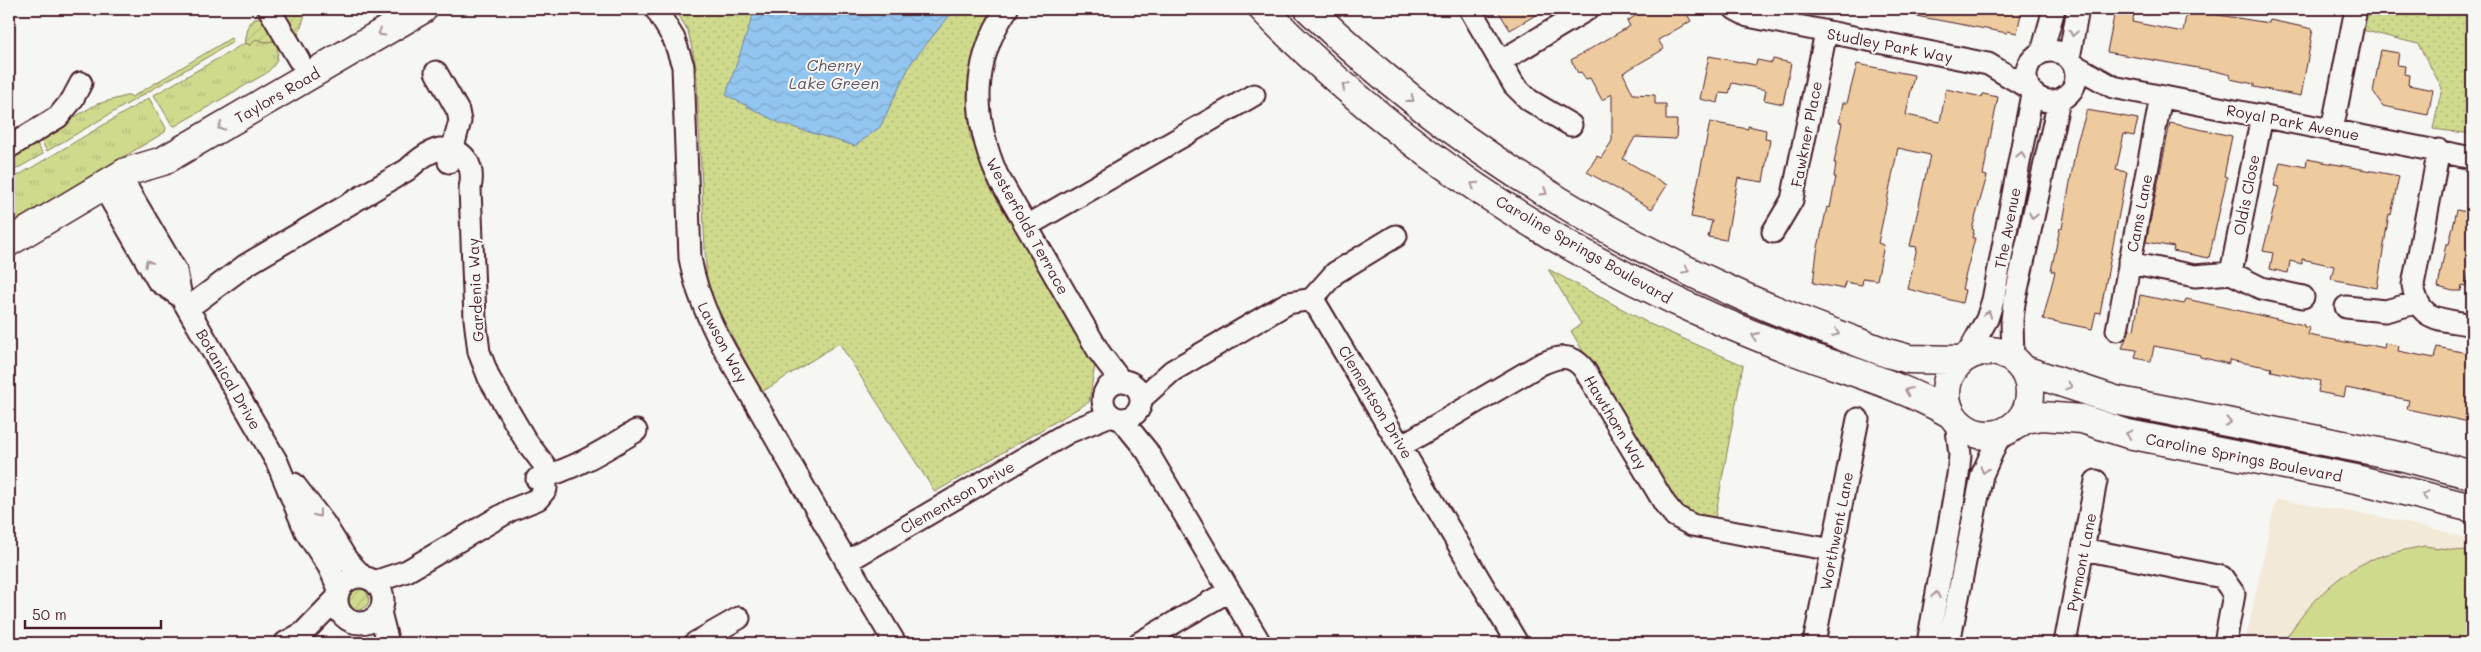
<svg xmlns="http://www.w3.org/2000/svg" width="2481" height="652" viewBox="0 0 2481 652" font-family="Mali,sans-serif">
	<style>
		.built { fill: #f3e9d9 }
		.grass { fill: url(#grass-tufts); stroke: #8c7c5c }
		.park { fill: url(#park-dots); stroke: #8c7c5c }
		.garden { fill: url(#garden-furrows); stroke: #8c7c5c }
		.pitch { fill: #cfda8d; stroke: #8c7c5c }
		.water { fill: url(#water-waves); stroke: #7583a1 }
		.building { fill: #edcb9e; stroke: #4a1f2b }
		.lines { fill: none; stroke-linecap: round; stroke-linejoin: round }
		.street-casing { stroke: #4a1f2b; stroke-width: 25 }
		.secondary-casing { stroke: #4a1f2b; stroke-width: 31 }
		.street { stroke: #f6f6f2; stroke-width: 21 }
		.secondary { stroke: #f6f6f2; stroke-width: 28 }
		.oneway { stroke: #a99598 }
		.labels { text-anchor: middle; dominant-baseline: central; stroke-width: 4; stroke-linejoin: round; paint-order: stroke }
		.street-label { font-size: 15px; fill: #4a1f2b; stroke: #f6f6f2 }
		.water-label { font-size: 16px; font-style: italic; fill: #605166; stroke: #f6f6f2 }
	</style>
	<defs>
		<pattern id="grass-tufts" width="24" height="20" patternUnits="userSpaceOnUse" patternTransform="scale(1.25)"><rect width="24" height="20" fill="#cfda8d"/><path d="M3 7l-1-3M5 7V3M7 7l1-3M15 17l-1-3M17 17v-4M19 17l1-3" fill="none" stroke="#b3bb7a"/></pattern>
		<pattern id="park-dots" width="8" height="8" patternUnits="userSpaceOnUse" patternTransform="scale(1.25)"><rect width="8" height="8" fill="#cfda8d"/><path d="M2 2h.1M6 6h.1" fill="none" stroke="#b3bb7a" stroke-width="1.8" stroke-linecap="round"/></pattern>
		<pattern id="garden-furrows" width="10" height="10" patternUnits="userSpaceOnUse" patternTransform="scale(1.25)"><rect width="10" height="10" fill="#cfda8d"/><path d="M-1 1l2-2M0 10L10 0M9 11l2-2" fill="none" stroke="#b3bb7a"/></pattern>
		<pattern id="water-waves" width="16" height="10" patternUnits="userSpaceOnUse" patternTransform="scale(1.25)"><rect width="16" height="10" fill="#92c5ef"/><path d="M0 5q4-4 8 0t8 0" fill="none" stroke="#7fa9cd"/></pattern>
	</defs>
	<rect width="100%" height="100%" fill="#f6f6f2"/>
	<filter id="ink" filterUnits="userSpaceOnUse"><feTurbulence type="fractalNoise" baseFrequency=".02" numOctaves="2"/><feDisplacementMap in="SourceGraphic" scale="10" xChannelSelector="R" yChannelSelector="G"/><feConvolveMatrix kernelMatrix="1 2 1 2 8 2 1 2 1" color-interpolation-filters="sRGB"/></filter>
	<g filter="url(#ink)">
		<path class="built" d="M 2276,499 L 2381,517 L 2443,531 L 2472,540 L 2472,643 L 2245,643 Z"/>
		<path class="grass" d="M 231,38 L 233,42 L 47,151 L 40,139 L 40,137 L 97,104 L 130,95 L 132,97 Z
			M 256,39 L 266,42 L 275,41 C 281,55 277,65 265,74 L 175,126 L 172,125 L 154,95 L 245,43 L 250,45 Z
			M 149,98 L 166,128 L 165,132 L 9,226 L 9,181 Z
			M 36,142 L 43,154 L 9,173 L 9,155 Z"/>
		<path class="park" d="M 675,9 L 996,9 L 972,64 L 970,137 L 1095,365 L 1089,402 L 935,492 L 839,343 L 762,392 L 707,289 L 696,66 L 688,31 Z
			M 2362,9 L 2462,9 L 2472,26 L 2472,134 L 2433,129 L 2442,88 L 2418,44 L 2358,29 Z
			M 1548,269 L 1652,325 L 1743,365 L 1715,518 C 1694,515 1682,510 1668,495 L 1571,331 L 1581,324 Z"/>
		<path class="garden" d="M 280,9 L 307,9 L 298,36 Z
			M 258,17 L 262,18 L 275,41 L 266,42 L 256,39 L 251,45 L 245,43 L 249,23 Z
			M347 599a11 11 0 1 1 22 0a11 11 0 1 1-22 0Z"/>
		<path class="pitch" d="M 2424,546 L 2472,552 L 2472,643 L 2283,643 C 2303,611 2332,577 2368,561 C 2385,553 2406,550 2424,546 Z"/>
		<path class="water" d="M 755,9 L 955,9 L 911,63 L 880,127 L 855,146 L 779,123 L 726,95 Z"/>
		<path class="building" d="M 1497,9 L 1546,9 L 1510,30 Z
			M 1647,9 L 1684,9 L 1691,21 L 1658,40 L 1664,49 L 1623,73 L 1633,94 L 1655,95 L 1655,104 L 1666,104 L 1666,120 L 1677,120 L 1676,139 L 1635,137 L 1623,159 L 1667,185 L 1652,209 L 1587,172 L 1597,156 L 1601,158 L 1612,141 L 1612,94 L 1602,100 L 1590,78 L 1586,79 L 1581,72 L 1578,73 L 1571,60 L 1630,26 L 1627,21 Z
			M 1916,9 L 2022,9 L 2017,33 L 2008,31 L 2007,33 L 1916,16 Z
			M 2187,10 L 2269,23 L 2270,20 L 2313,29 L 2301,96 L 2254,87 L 2254,84 L 2230,79 L 2231,75 L 2215,71 L 2107,52 L 2115,11 L 2134,15 L 2132,22 L 2183,32 Z
			M 2381,50 L 2399,53 L 2397,65 L 2405,66 L 2404,74 L 2409,75 L 2408,85 L 2433,90 L 2428,115 L 2383,106 L 2373,92 Z
			M 1709,56 L 1756,65 L 1757,60 L 1772,63 L 1773,59 L 1791,63 L 1783,104 L 1764,100 L 1766,90 L 1732,83 L 1729,94 L 1720,93 L 1718,103 L 1700,99 Z
			M 1857,64 L 1914,75 L 1906,115 L 1940,122 L 1946,89 L 1982,97 L 1983,94 L 1998,97 L 1983,175 L 1987,176 L 1972,229 L 1974,230 L 1972,238 L 1975,238 L 1962,289 L 1965,290 L 1962,303 L 1908,289 L 1917,247 L 1910,246 L 1930,155 L 1898,148 L 1878,243 L 1884,245 L 1877,280 L 1863,278 L 1862,285 L 1845,282 L 1844,289 L 1813,283 L 1817,252 L 1827,207 L 1830,208 L 1836,177 L 1834,177 L 1836,163 L 1834,163 L 1842,123 L 1839,122 L 1843,103 L 1847,103 Z
			M 2087,110 L 2138,119 L 2134,136 L 2124,134 L 2116,170 L 2127,172 L 2100,313 L 2096,312 L 2092,329 L 2043,319 L 2055,272 L 2051,271 L 2060,228 L 2062,228 L 2077,142 Z
			M 1710,122 L 1748,129 L 1748,126 L 1766,130 L 1765,139 L 1770,140 L 1763,182 L 1738,178 L 1726,240 L 1708,237 L 1712,221 L 1691,217 Z
			M 2170,123 L 2232,136 L 2224,176 L 2227,177 L 2209,258 L 2173,251 L 2174,247 L 2146,242 Z
			M 2307,159 L 2399,176 L 2391,215 L 2389,214 L 2377,288 L 2331,279 L 2334,266 L 2302,259 L 2302,264 L 2290,261 L 2288,273 L 2270,269 L 2273,253 L 2263,251 L 2279,187 L 2274,186 L 2280,162 L 2306,167 Z
			M 2457,210 L 2472,213 L 2472,258 L 2466,286 L 2462,285 L 2461,291 L 2453,291 L 2438,287 L 2446,244 L 2449,244 Z
			M 2140,295 L 2184,304 L 2186,299 L 2304,325 L 2304,327 L 2310,328 L 2308,335 L 2366,346 L 2366,344 L 2384,348 L 2385,343 L 2399,346 L 2398,351 L 2434,358 L 2437,347 L 2472,354 L 2472,415 L 2469,422 L 2407,409 L 2409,400 L 2346,388 L 2344,397 L 2318,392 L 2320,381 L 2271,371 L 2272,368 L 2229,360 L 2229,364 L 2200,357 L 2200,355 L 2154,346 L 2151,361 L 2135,358 L 2137,350 L 2122,348 L 2130,329 L 2134,330 Z"/>
		<g class="lines">
			<defs>
				<path id="street" d="M 269,9 L 299,60
					M 656,9 L 674,39 L 683,66 L 690,258 C 700,317 736,368 765,419 C 808,495 850,569 895,643
					M 1007,9 C 971,62 972,117 997,175 L 1099,352 L 1121,381
					M 1470,9 L 1514,85 L 1529,100 L 1571,125
					M 1735,9 L 1748,16 L 1988,64 L 2027,87
					M2026 76a25 25 0 1 1 50 0a25 25 0 1 1-50 0Z
					M 2042,52 L 2054,9
					M 2069,58 L 2078,9
					M 1501,61 L 1588,9
					M 2074,65 L 2113,87 L 2472,158
					M 436,72 L 458,111 L 460,121 L 449,162
					M 2332,130 L 2356,9
					M 9,147 L 58,117 L 72,100 L 81,83
					M 2439,150 L 2413,285 C 2419,323 2440,318 2472,325
					M 120,176 L 176,271 L 181,297 L 277,462 L 306,532 L 329,567 L 339,589
					M 103,186 L 158,281 L 181,297
					M 1027,226 L 1254,95
					M 1773,232 L 1792,200 L 1826,32
					M 2129,263 L 2195,276 L 2231,273 L 2261,288 L 2303,297
					M 2231,273 L 2262,116
					M 1310,301 L 1335,273 L 1396,236
					M 2346,307 L 2385,311 L 2416,303
					M 188,308 L 246,265 L 407,170 C 417,161 427,152 440,149 C 465,146 475,168 470,188 L 475,319 L 479,352 L 489,378 L 526,441 L 545,466 L 546,489 L 538,499 L 511,510 L 407,571 L 374,582
					M 2117,330 L 2161,97
					M 1966,357 L 1987,319 L 1993,300 L 2032,94
					M 2013,359 L 2012,320 L 2014,303 L 2059,100
					M1103 400a19 19 0 1 1 38 0a19 19 0 1 1-38 0Z
					M 1142,398 L 1172,371 L 1288,303 L 1307,300 L 1317,306 L 1517,643
					M 1121,419 L 1147,451 L 1260,643
					M 1401,446 L 1541,364 C 1559,356 1571,353 1584,369 L 1665,504 L 1675,516 L 1692,525 L 1833,550
					M 537,479 C 574,469 603,451 636,431
					M 294,484 L 324,523 L 347,560 L 363,577
					M 2083,549 L 2222,577 L 2234,594 L 2225,643
					M 846,562 L 1069,432 L 1111,415
					M337 600a23 23 0 1 1 46 0a23 23 0 1 1-46 0Z
					M 380,612 L 388,643
					M 285,643 L 303,633 L 336,599
					M 695,643 L 739,618
					M 1139,643 L 1229,591
					M 1814,643 L 1858,419
					M 1928,643 L 1958,475 L 1960,455 L 1956,421
					M 1949,643 L 1982,475 L 1997,441 L 2009,430
					M 2065,643 L 2096,481"/>
				<path id="secondary" d="M 1263,9 C 1390,141 1550,247 1718,320 C 1750,334 1783,347 1816,359 C 1863,375 1908,389 1951,414
					M 1309,9 C 1431,127 1574,220 1729,290 C 1780,314 1834,333 1887,353 L 1909,359 L 1961,360
					M 9,242 L 126,172 L 163,161 L 423,9
					M1946 393a42 42 0 1 1 84 0a42 42 0 1 1-84 0Z
					M 2024,370 L 2115,400 L 2404,457 L 2472,475
					M 2016,425 L 2025,419 L 2042,416 L 2082,419 L 2128,434 L 2356,479 L 2472,508"/>
			</defs>
			<use href="#street" class="street-casing"/>
			<use href="#secondary" class="secondary-casing"/>
			<use href="#street" class="street"/>
			<use href="#secondary" class="secondary"/>
		</g>
		<defs><path id="oneway-chevron" d="M-2-3.5L2.5 0L-2 3.5" fill="none" stroke-width="1.6" stroke-linecap="round" stroke-linejoin="round" transform="scale(1.25)"/></defs>
		<g class="oneway">
			<use href="#oneway-chevron" transform="translate(381 33) rotate(150)"/>
			<use href="#oneway-chevron" transform="translate(2073 33) rotate(101)"/>
			<use href="#oneway-chevron" transform="translate(1345 86) rotate(-140)"/>
			<use href="#oneway-chevron" transform="translate(1411 99) rotate(38)"/>
			<use href="#oneway-chevron" transform="translate(221 127) rotate(150)"/>
			<use href="#oneway-chevron" transform="translate(2021 155) rotate(-79)"/>
			<use href="#oneway-chevron" transform="translate(1474 185) rotate(-146)"/>
			<use href="#oneway-chevron" transform="translate(1544 192) rotate(32)"/>
			<use href="#oneway-chevron" transform="translate(2033 216) rotate(102)"/>
			<use href="#oneway-chevron" transform="translate(148 263) rotate(-120)"/>
			<use href="#oneway-chevron" transform="translate(1686 270) rotate(26)"/>
			<use href="#oneway-chevron" transform="translate(1988 314) rotate(-69)"/>
			<use href="#oneway-chevron" transform="translate(1836 333) rotate(22)"/>
			<use href="#oneway-chevron" transform="translate(1755 336) rotate(-157)"/>
			<use href="#oneway-chevron" transform="translate(2069 386) rotate(18)"/>
			<use href="#oneway-chevron" transform="translate(1908 391) rotate(-156)"/>
			<use href="#oneway-chevron" transform="translate(2228 422) rotate(11)"/>
			<use href="#oneway-chevron" transform="translate(2129 434) rotate(-165)"/>
			<use href="#oneway-chevron" transform="translate(1984 470) rotate(107)"/>
			<use href="#oneway-chevron" transform="translate(2425 495) rotate(-166)"/>
			<use href="#oneway-chevron" transform="translate(318 514) rotate(52)"/>
			<use href="#oneway-chevron" transform="translate(1936 595) rotate(-80)"/>
		</g>
	</g>
	<g class="labels">
		<g class="street-label">
			<text transform="translate(1890 45) rotate(11)">Studley Park Way</text>
			<text transform="translate(277 95) rotate(-30)">Taylors Road</text>
			<text transform="translate(2293 122) rotate(11)">Royal Park Avenue</text>
			<text transform="translate(1806 134) rotate(-79)">Fawkner Place</text>
			<text transform="translate(2246 195) rotate(-79)">Oldis Close</text>
			<text transform="translate(2139 213) rotate(-79)">Cams Lane</text>
			<text transform="translate(1028 226) rotate(61)">Westerfolds Terrace</text>
			<text transform="translate(2007 228) rotate(-79)">The Avenue</text>
			<text transform="translate(1584 249) rotate(30)">Caroline Springs Boulevard</text>
			<text transform="translate(475 290) rotate(-93)">Gardenia Way</text>
			<text transform="translate(723 342) rotate(62)">Lawson Way</text>
			<text transform="translate(229 379) rotate(60)">Botanical Drive</text>
			<text transform="translate(1376 402) rotate(59)">Clementson Drive</text>
			<text transform="translate(1616 422) rotate(59)">Hawthorn Way</text>
			<text transform="translate(2244 457) rotate(11)">Caroline Springs Boulevard</text>
			<text transform="translate(957 497) rotate(-30)">Clementson Drive</text>
			<text transform="translate(1836 531) rotate(-79)">Worthwent Lane</text>
			<text transform="translate(2081 562) rotate(-79)">Pyrmont Lane</text>
		</g>
		<g class="water-label">
			<text x="834" y="64">Cherry<tspan x="834" dy="18">Lake Green</tspan></text>
		</g>
	</g>
	<rect width="2481" height="652" fill="none" stroke="#f6f6f2" stroke-width="30"/>
	<rect x="15" y="15" width="2451" height="622" fill="none" stroke="#4a1f2b" stroke-width="2" filter="url(#ink)"/>
	<path d="M25 620v8h136v-8" fill="none" stroke="#4a1f2b" stroke-width="2.5"/>
	<text x="32" y="620" font-size="15" fill="#4a1f2b" stroke="#f6f6f2" stroke-width="4" paint-order="stroke">50 m</text>
</svg>
